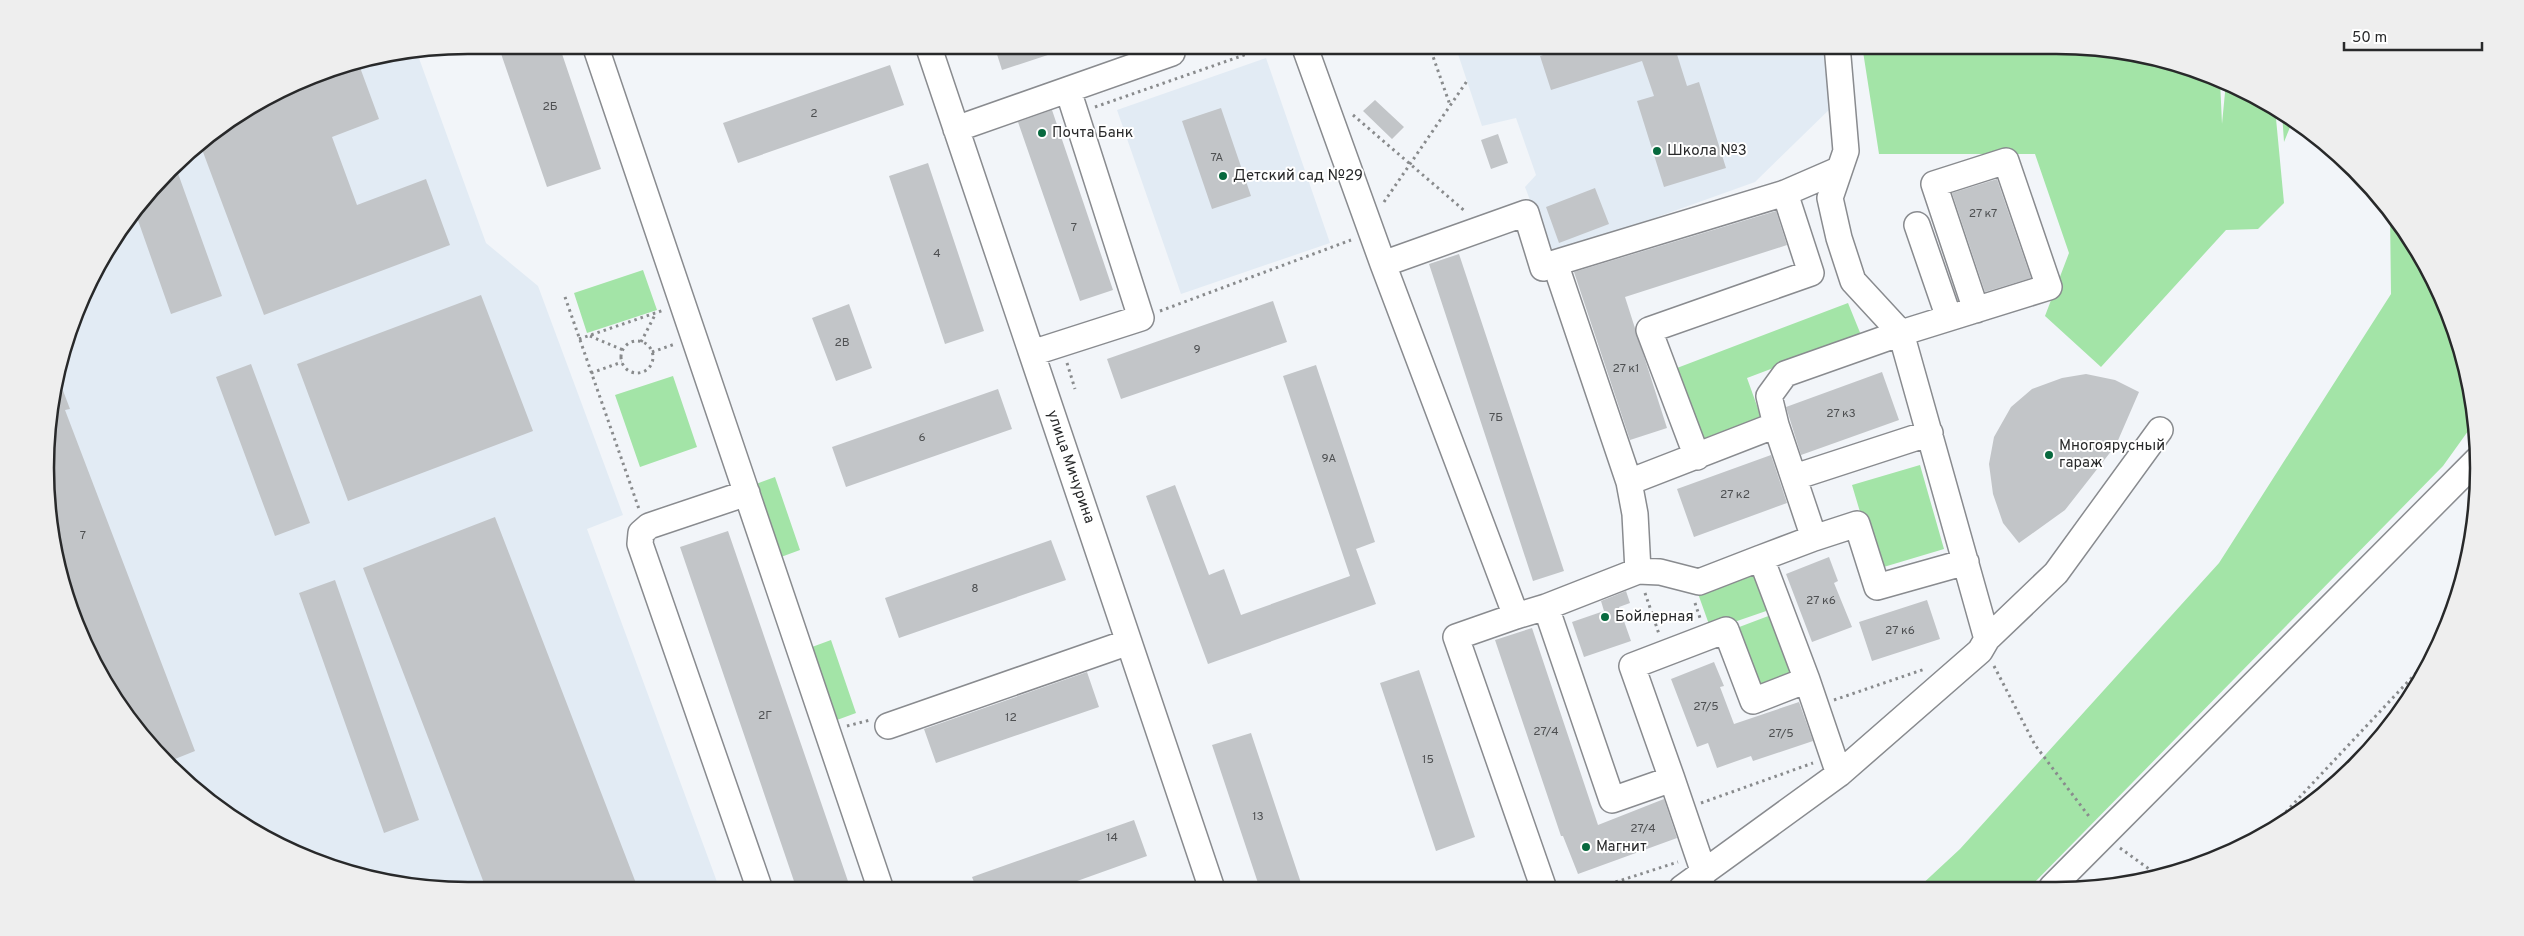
<svg xmlns="http://www.w3.org/2000/svg" width="2524" height="936" viewBox="0 0 2524 936" font-family="Overpass,sans-serif">
	<style>
		.built { fill: #e2ebf4 }
		.green { fill: #a3e4a7 }
		.building { fill: #c2c5c8 }
		.lines { fill: none; stroke-linecap: round; stroke-linejoin: round }
		.minor-casing { stroke: #898b8f; stroke-width: 28 }
		.path { stroke: #898b8d; stroke-width: 3; stroke-dasharray: 2.5 4; stroke-linecap: butt }
		.minor { stroke: #fff; stroke-width: 25 }
		.poi-dot { fill: #07693e; stroke: #fff; stroke-width: 2 }
		.labels { text-anchor: middle; dominant-baseline: central; stroke-width: 4; stroke-linejoin: round; paint-order: stroke }
		.number-label { font-size: 12px; fill: #4e5052 }
		.poi-label { font-size: 15px; fill: #28292a; stroke: #fff; text-anchor: start }
		.street-label { font-size: 15px; fill: #28292a; stroke: #fff }
		.rim { fill: none; stroke: #28292a; stroke-width: 2.5 }
	</style>
	<rect width="100%" height="100%" fill="#f2f5f9"/>
	<path class="built" d="M 1455,45 L 1830,45 L 1836,103 L 1755,182 L 1551,255 L 1525,187 L 1536,175 L 1516,118 L 1482,126 Z
		M 416,50 L 486,243 L 538,286 L 623,515 L 587,529 L 720,890 L 468,891 L 359,877 L 233,820 L 169,767 L 116,703 L 59,577 L 46,495 L 49,413 L 89,281 L 133,210 L 189,150 L 306,77 L 386,53 Z
		M 1266,58 L 1330,243 L 1181,294 L 1117,110 Z"/>
	<path class="green" d="M 1862,45 L 2056,45 L 2165,59 L 2220,80 L 2222,124 L 2226,82 L 2243,89 L 2275,108 L 2284,203 L 2258,229 L 2226,230 L 2101,367 L 2045,316 L 2069,253 L 2035,154 L 1879,154 Z
		M 2282,113 L 2293,120 L 2284,142 Z
		M 2390,211 L 2422,256 L 2456,332 L 2476,420 L 2443,466 L 2029,888 L 1918,888 L 1960,849 L 2219,563 L 2391,294 Z
		M 643,270 L 657,310 L 587,333 L 574,293 Z
		M 1848,303 L 1861,335 L 1747,378 L 1761,417 L 1703,439 L 1677,368 Z
		M 673,376 L 697,447 L 640,467 L 615,395 Z
		M 1920,465 L 1944,549 L 1877,569 L 1852,485 Z
		M 775,477 L 800,550 L 781,557 L 756,484 Z
		M 1758,566 L 1772,609 L 1711,630 L 1696,588 Z
		M 1771,615 L 1795,679 L 1757,693 L 1734,629 Z
		M 831,640 L 856,713 L 837,720 L 812,647 Z"/>
	<path class="building" d="M 498,45 L 559,45 L 601,169 L 547,187 Z
		M 994,45 L 1069,45 L 1069,48 L 1002,70 Z
		M 1575,45 L 1674,45 L 1687,86 L 1699,82 L 1726,168 L 1664,187 L 1637,101 L 1654,96 L 1642,61 L 1551,90 L 1540,56 Z
		M 358,62 L 379,119 L 332,137 L 357,205 L 426,179 L 450,245 L 264,315 L 200,144 L 306,77 Z
		M 890,65 L 904,105 L 738,163 L 723,123 Z
		M 1375,100 L 1404,127 L 1392,139 L 1363,111 Z
		M 1221,108 L 1251,196 L 1212,209 L 1182,121 Z
		M 1052,110 L 1113,290 L 1080,301 L 1018,122 Z
		M 1498,134 L 1508,163 L 1491,169 L 1481,140 Z
		M 928,163 L 984,331 L 945,344 L 889,176 Z
		M 175,165 L 222,296 L 171,314 L 134,209 Z
		M 1997,179 L 2031,278 L 1985,292 L 1952,193 Z
		M 1595,188 L 1609,224 L 1559,243 L 1546,207 Z
		M 1776,211 L 1787,245 L 1625,297 L 1667,428 L 1630,440 L 1574,272 Z
		M 1459,254 L 1564,571 L 1533,581 L 1429,264 Z
		M 481,295 L 533,431 L 348,501 L 297,364 Z
		M 1273,301 L 1287,342 L 1121,399 L 1107,359 Z
		M 849,304 L 872,368 L 836,381 L 812,318 Z
		M 251,364 L 310,523 L 275,536 L 216,377 Z
		M 1316,365 L 1375,542 L 1356,549 L 1376,604 L 1208,664 L 1146,496 L 1175,485 L 1209,575 L 1224,569 L 1241,615 L 1350,576 L 1283,376 Z
		M 1882,372 L 1899,420 L 1801,455 L 1786,407 Z
		M 2086,374 L 2115,380 L 2139,392 L 2116,445 L 2065,510 L 2019,543 L 2003,523 L 1993,494 L 1989,464 L 1994,437 L 2011,407 L 2032,389 L 2062,378 Z
		M 59,380 L 70,409 L 65,410 L 195,751 L 165,763 L 116,703 L 59,577 L 46,495 L 49,413 Z
		M 998,389 L 1012,429 L 846,487 L 832,447 Z
		M 1771,455 L 1787,503 L 1694,537 L 1677,489 Z
		M 495,517 L 639,891 L 487,891 L 363,568 Z
		M 728,531 L 851,890 L 797,890 L 680,547 Z
		M 1051,540 L 1066,580 L 899,638 L 885,598 Z
		M 1829,557 L 1838,581 L 1834,583 L 1852,627 L 1812,642 L 1786,574 Z
		M 335,580 L 419,820 L 384,833 L 299,593 Z
		M 1626,591 L 1630,603 L 1619,607 L 1631,641 L 1584,657 L 1572,622 L 1604,611 L 1601,601 Z
		M 1927,600 L 1940,639 L 1872,661 L 1859,622 Z
		M 1532,628 L 1598,825 L 1664,799 L 1677,838 L 1578,874 L 1563,836 L 1561,836 L 1495,640 Z
		M 1714,662 L 1724,686 L 1720,687 L 1734,724 L 1799,702 L 1813,741 L 1753,761 L 1751,756 L 1717,768 L 1708,743 L 1697,747 L 1671,679 Z
		M 1419,670 L 1475,837 L 1436,851 L 1380,683 Z
		M 1087,672 L 1099,707 L 936,763 L 924,729 Z
		M 1251,733 L 1303,889 L 1260,889 L 1212,745 Z
		M 1134,820 L 1147,856 L 1052,890 L 977,890 L 972,877 Z"/>
	<g class="lines">
		<defs>
			<path id="minor" d="M 595,45 L 881,890
				M 928,45 L 1212,889
				M 1304,45 L 1383,264 L 1516,616 L 1456,637 L 1544,889
				M 956,129 L 1172,53 L 1171,45
				M 1838,170 L 1785,193 L 1555,263 L 1629,482 L 1776,425 L 1769,396 L 1785,374 L 1901,333 L 2049,287 L 2006,161 L 1934,184 L 1976,310
				M 1917,225 L 1949,318
				M 1383,264 L 1526,213 L 1543,268 L 1555,263
				M 1032,353 L 1141,318 L 1068,90
				M 1776,425 L 1814,538 L 1761,558 L 1807,680
				M 1697,457 L 1649,330 L 1811,273 L 1785,193
				M 1795,477 L 1930,433
				M 747,493 L 649,526 L 641,533 L 640,544 L 760,890
				M 1814,538 L 1857,524 L 1877,587 L 1966,562
				M 1638,571 L 1660,572 L 1699,582 L 1761,558
				M 1546,607 L 1638,571 L 1635,514 L 1629,482
				M 1516,616 L 1546,607 L 1612,800 L 1672,779 L 1704,873
				M 1987,639 L 2056,573 L 2160,430
				M 888,726 L 1129,642
				M 1672,779 L 1632,666 L 1726,630 L 1753,701 L 1807,680 L 1839,774
				M 2052,887 L 2477,460
				M 1682,888 L 1839,774 L 1980,651 L 1987,639 L 1901,333 L 1853,281 L 1839,238 L 1830,198 L 1846,151 L 1837,45"/>
		</defs>
		<use href="#minor" class="minor-casing"/>
		<path class="path" d="M 1429,45 L 1450,105
			M 1095,107 L 1273,45
			M 1353,115 L 1466,212
			M 1384,202 L 1467,81
			M 565,297 L 639,509
			M 1160,311 L 1351,240
			M 590,336 L 623,350
			M 579,339 L 664,310
			M621 357a16 16 0 1 1 32 0a16 16 0 1 1-32 0Z
			M 641,342 L 656,313
			M 652,352 L 675,344
			M 1067,363 L 1075,389
			M 591,373 L 622,362
			M 1645,593 L 1659,634
			M 1695,603 L 1700,618
			M 1994,666 L 2035,745 L 2091,819
			M 1834,700 L 1925,669
			M 847,726 L 870,720
			M 1701,803 L 1813,763
			M 2268,831 L 2432,656
			M 2120,848 L 2156,874
			M 1597,888 L 1678,862"/>
		<use href="#minor" class="minor"/>
	</g>
	<g class="poi-dot">
		<circle cx="1042" cy="133" r="5"/>
		<circle cx="1657" cy="151" r="5"/>
		<circle cx="1223" cy="176" r="5"/>
		<circle cx="2049" cy="455" r="5"/>
		<circle cx="1605" cy="617" r="5"/>
		<circle cx="1586" cy="847" r="5"/>
	</g>
	<g class="labels">
		<g class="number-label">
			<text x="550" y="107">2Б</text>
			<text x="814" y="114">2</text>
			<text x="1217" y="158">7А</text>
			<text x="1983" y="214">27 к7</text>
			<text x="1074" y="228">7</text>
			<text x="937" y="254">4</text>
			<text x="842" y="343">2В</text>
			<text x="1197" y="350">9</text>
			<text x="1626" y="369">27 к1</text>
			<text x="1841" y="414">27 к3</text>
			<text x="1496" y="418">7Б</text>
			<text x="922" y="438">6</text>
			<text x="1329" y="459">9А</text>
			<text x="1735" y="495">27 к2</text>
			<text x="83" y="536">7</text>
			<text x="975" y="589">8</text>
			<text x="1821" y="601">27 к6</text>
			<text x="1900" y="631">27 к6</text>
			<text x="1706" y="707">27/5</text>
			<text x="765" y="716">2Г</text>
			<text x="1011" y="718">12</text>
			<text x="1546" y="732">27/4</text>
			<text x="1781" y="734">27/5</text>
			<text x="1428" y="760">15</text>
			<text x="1258" y="817">13</text>
			<text x="1643" y="829">27/4</text>
			<text x="1112" y="838">14</text>
		</g>
		<g class="poi-label">
			<text x="1052" y="133">Почта Банк</text>
			<text x="1667" y="151">Школа №3</text>
			<text x="1233" y="176">Детский сад №29</text>
			<text x="2059" y="446">Многоярусный<tspan x="2059" dy="17">гараж</tspan></text>
			<text x="1615" y="617">Бойлерная</text>
			<text x="1596" y="847">Магнит</text>
		</g>
		<g class="street-label">
			<text transform="translate(1070 467) rotate(71)">улица Мичурина</text>
		</g>
	</g>
	<path d="M0 0H2524V936H0ZM468 54H2056A414 414 0 0 1 2470 468V468A414 414 0 0 1 2056 882H468A414 414 0 0 1 54 468V468A414 414 0 0 1 468 54Z" fill="#eee" fill-rule="evenodd"/>
	<path class="rim" d="M468 54H2056A414 414 0 0 1 2470 468V468A414 414 0 0 1 2056 882H468A414 414 0 0 1 54 468V468A414 414 0 0 1 468 54Z"/>
	<path d="M2344 42v8h138v-8" fill="none" stroke="#28292a" stroke-width="2.5"/>
	<text x="2352" y="42" font-size="15" fill="#28292a" stroke="#ffffff" stroke-width="4" paint-order="stroke">50 m</text>
</svg>
